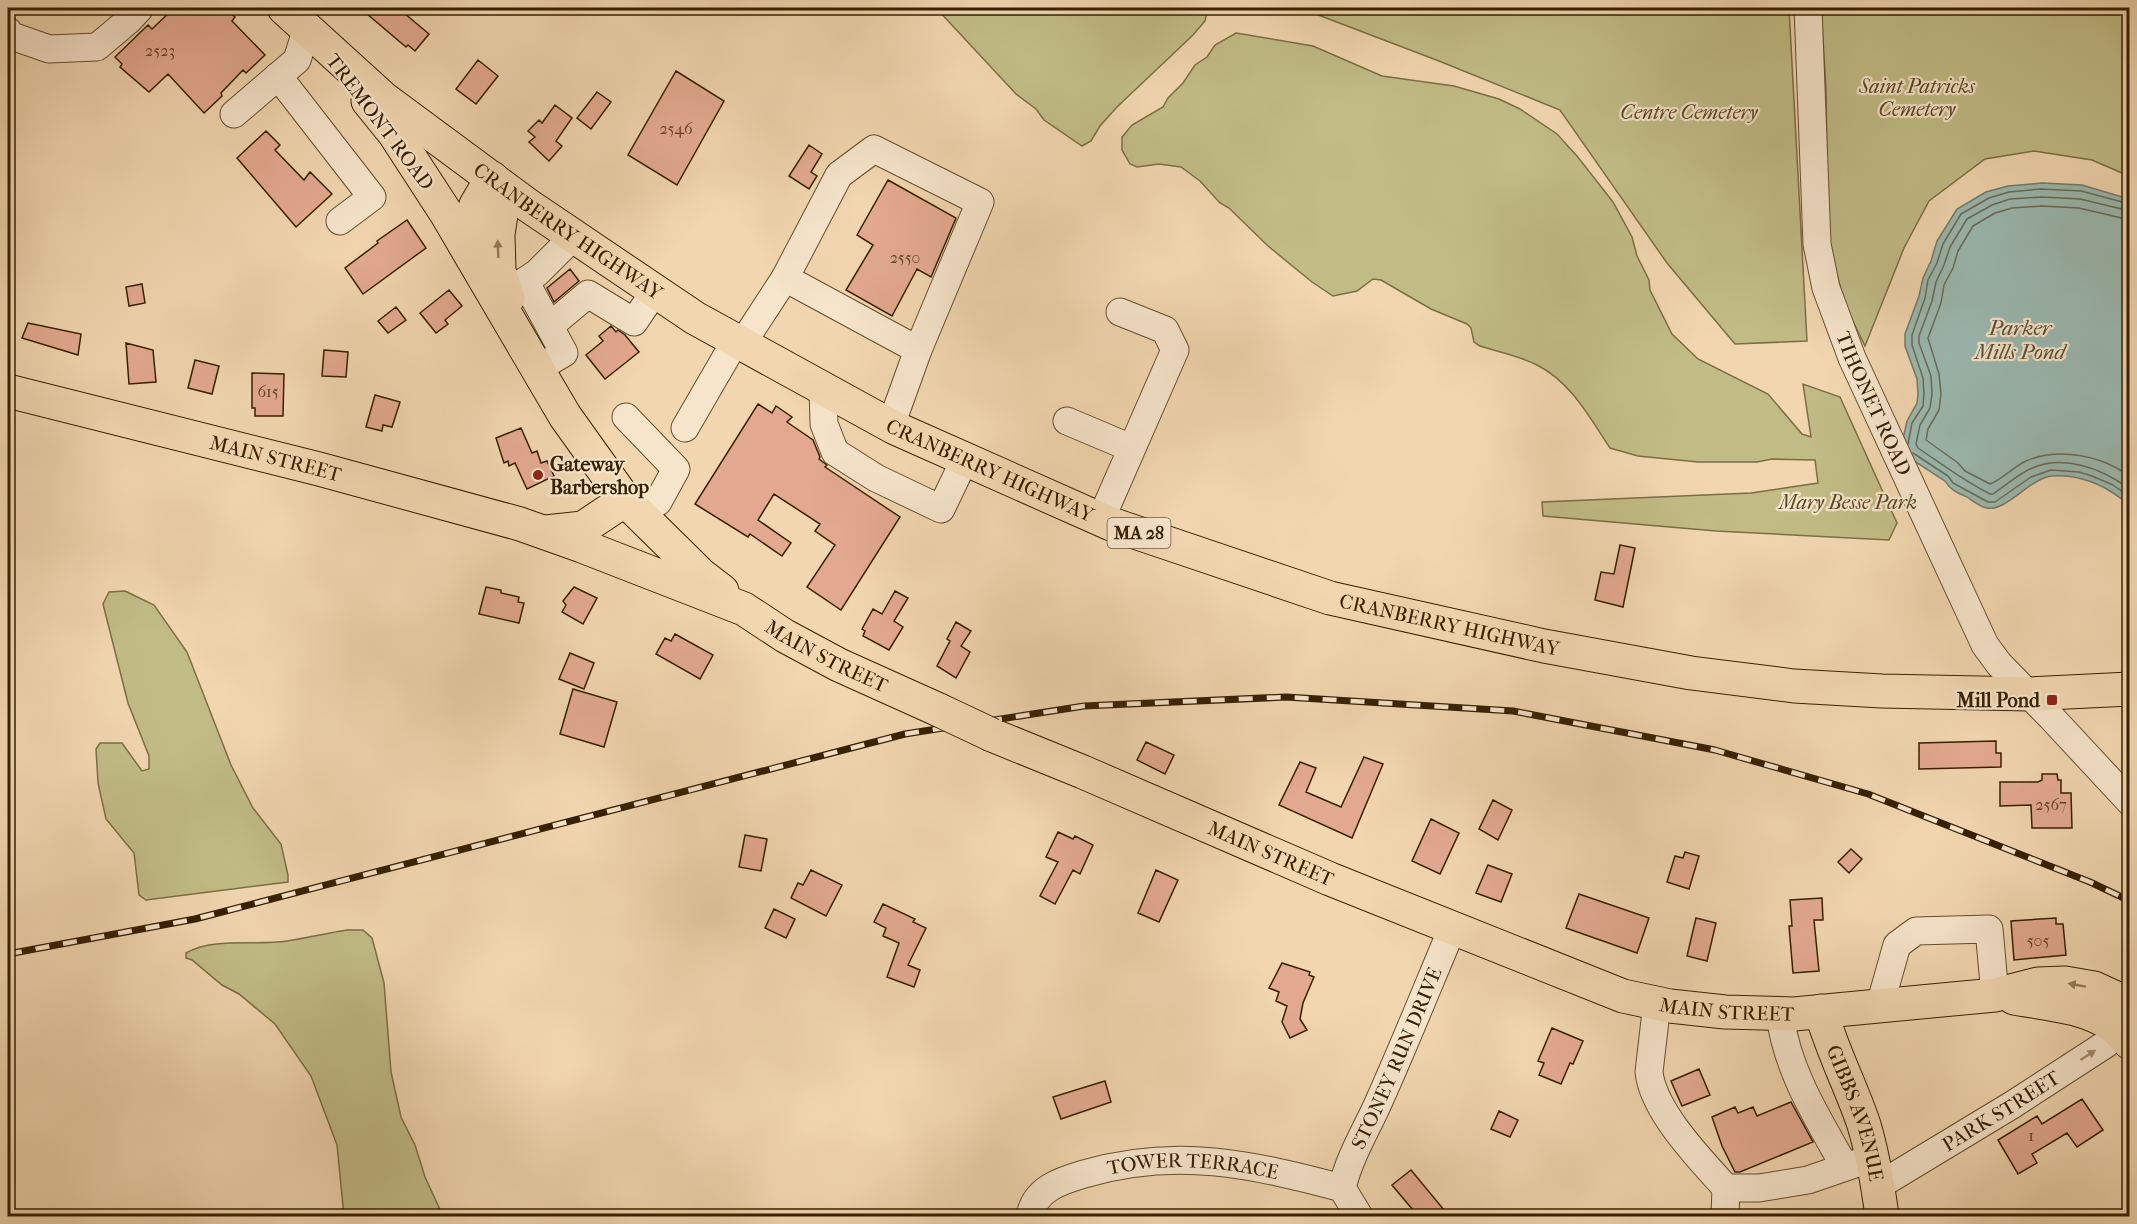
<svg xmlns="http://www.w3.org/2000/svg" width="2137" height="1224" viewBox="0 0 2137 1224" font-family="'IM FELL French Canon',serif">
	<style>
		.green { fill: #c1bc86; stroke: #7c6e44; stroke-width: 1.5 }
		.water { fill: #9bb9b0; stroke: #737c6a; stroke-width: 1.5 }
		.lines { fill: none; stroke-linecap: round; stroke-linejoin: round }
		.shore { stroke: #686c58; stroke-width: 1.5 }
		.building { fill: #e3a990; stroke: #362001; stroke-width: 1.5 }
		.minor-casing { stroke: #654e2c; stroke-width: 29 }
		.major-casing { stroke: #362001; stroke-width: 35 }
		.minor { stroke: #f6e4cb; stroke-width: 27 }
		.major { stroke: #f1d6af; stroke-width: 33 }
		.rail-casing { stroke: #362001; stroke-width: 7 }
		.rail { stroke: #f6e4cb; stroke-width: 4.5; stroke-dasharray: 14; stroke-linecap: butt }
		.major-bridge-casing { stroke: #362001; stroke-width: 35; stroke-linecap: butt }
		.major-bridge { stroke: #f1d6af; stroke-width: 33 }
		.oneway { fill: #947b58 }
		.oneway2 { fill: #a08c70 }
		.poi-dot { fill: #8f2418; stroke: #f6e4cb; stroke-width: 2 }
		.labels { text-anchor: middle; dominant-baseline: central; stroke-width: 4.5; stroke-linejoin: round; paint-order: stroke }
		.number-label { font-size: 16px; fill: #614225 }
		.shield { fill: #f6e4cb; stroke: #705b3e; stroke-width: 1.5 }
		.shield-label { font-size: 18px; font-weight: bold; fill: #362001 }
		.park-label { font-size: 20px; font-style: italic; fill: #594722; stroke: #f6e4cb }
		.street-label { font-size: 20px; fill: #362001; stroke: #f6e4cb }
		.poi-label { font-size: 20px; font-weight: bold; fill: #362001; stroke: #f6e4cb; text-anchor: start }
		.water-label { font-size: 21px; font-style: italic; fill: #544e36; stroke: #f6e4cb }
	</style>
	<rect width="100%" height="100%" fill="#f1d6af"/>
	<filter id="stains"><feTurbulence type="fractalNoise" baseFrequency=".00333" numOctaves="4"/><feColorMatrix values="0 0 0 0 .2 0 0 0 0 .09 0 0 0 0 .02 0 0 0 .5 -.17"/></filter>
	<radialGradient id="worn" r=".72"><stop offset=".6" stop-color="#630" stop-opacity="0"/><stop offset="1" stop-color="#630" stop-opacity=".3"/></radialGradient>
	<path class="green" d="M 936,8 L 1208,8 L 1205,21 L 1193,35 L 1117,107 L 1100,126 L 1091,141 L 1082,146 L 1044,120 L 1036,109 L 1016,94 Z
		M 1300,8 L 1789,8 L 1807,341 L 1735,344 L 1667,263 L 1560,110 L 1439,61 Z
		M 1821,8 L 2129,8 L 2129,176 L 2092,160 L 2034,151 L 1985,159 L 1929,201 L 1904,248 L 1865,346 L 1846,307 L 1828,243 L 1826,89 Z
		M 1236,33 L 1313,46 L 1382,76 L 1454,86 L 1499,99 L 1520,109 L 1557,134 L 1577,156 L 1613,202 L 1632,237 L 1637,256 L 1649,280 L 1650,290 L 1672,334 L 1698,359 L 1768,394 L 1802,434 L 1811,437 L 1803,384 L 1840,397 L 1897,523 L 1889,540 L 1716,531 L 1543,516 L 1542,502 L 1751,493 L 1818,483 L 1815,460 L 1772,459 L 1757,462 L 1698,462 L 1638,456 L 1610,448 C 1590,418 1571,382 1537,365 C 1520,356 1498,352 1480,346 L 1474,342 L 1471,328 L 1467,324 L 1431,309 L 1381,280 L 1373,279 L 1357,291 L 1333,296 L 1312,282 L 1268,246 L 1229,208 L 1220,203 L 1200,181 L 1181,167 L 1159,164 L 1137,167 L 1130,164 L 1122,150 L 1122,137 L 1132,125 L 1163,107 L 1168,98 L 1183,83 L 1195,65 L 1207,57 L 1215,45 Z
		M 125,591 L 154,605 L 187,652 L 231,765 L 253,808 L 281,844 L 288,875 L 288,882 L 146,900 L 139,895 L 134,853 L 106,819 L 98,783 L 96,749 L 100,743 L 122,743 L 142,771 L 149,769 L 149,756 L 128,703 L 103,604 L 109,592 Z
		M 347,930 L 363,930 L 372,938 L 384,983 L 391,1072 L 401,1117 L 415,1145 L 425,1177 L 443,1216 L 344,1216 L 337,1145 L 311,1076 L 275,1024 L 239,994 L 222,985 L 192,960 L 186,958 L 186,953 C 214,937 256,946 287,941 C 307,938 327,933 347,930 Z"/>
	<path class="water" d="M 2042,183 L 2082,185 L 2129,199 L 2129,503 C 2122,500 2117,495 2110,491 C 2094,481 2071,474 2052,476 C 2030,478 2006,512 1987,508 C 1980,507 1973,501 1967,497 C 1958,493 1950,490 1945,481 L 1908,457 L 1901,448 L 1907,421 L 1917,403 L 1918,394 L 1917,379 L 1905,346 L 1905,334 L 1919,296 L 1923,278 L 1931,261 L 1937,241 L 1957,209 L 1986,192 L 2008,186 Z"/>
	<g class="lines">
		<path class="shore" d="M 2130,211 L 2080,199 L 2042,197 L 2010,199 L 1992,205 L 1967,219 L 1950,247 L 1944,265 L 1936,282 L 1932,301 L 1919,336 L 1919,343 L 1931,376 L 1932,394 L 1930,408 L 1920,425 L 1916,444 L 1918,448 C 1942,464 1964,481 1990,494 L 1993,494 C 2005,486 2016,476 2028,470 C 2062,453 2101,468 2130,489
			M 2130,220 L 2079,208 L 2042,206 L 2012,208 L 1995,213 L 1973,226 L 1958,251 L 1953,268 L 1944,285 L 1941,303 L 1928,338 L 1939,374 L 1941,394 L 1939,410 L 1928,429 L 1926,440 L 1958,463 L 1965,471 L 1990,484 C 2003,479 2013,467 2026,461 C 2058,447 2102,455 2130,477
			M 1908,444 L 1912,423 L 1923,406 L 1924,394 L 1923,378 L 1912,345 L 1912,335 L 1925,298 L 1928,280 L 1937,263 L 1943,244 L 1961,214 L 1989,198 L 2009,192 L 2041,189 L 2081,191 L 2130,204
			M 1913,453 L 1948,476 L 1953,483 L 1988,502 L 1995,502 L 2031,477 L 2051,470 L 2079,472 L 2092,476 L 2113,485 L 2130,497"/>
	</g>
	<path class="building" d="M 174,8 L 225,8 L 235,17 L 232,21 L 265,55 L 246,73 L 243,70 L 221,93 L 222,96 L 204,113 L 168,74 L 149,92 L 120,67 L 122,64 L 115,57 L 148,25 L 152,29 Z
		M 360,8 L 398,8 L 429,34 L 415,51 L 408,45 L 406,47 Z
		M 478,60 L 498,76 L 476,104 L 456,89 Z
		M 676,71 L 724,101 L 677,185 L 628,155 Z
		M 597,92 L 611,102 L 591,129 L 577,118 Z
		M 555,105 L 572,118 L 556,141 L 562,146 L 549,161 L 529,142 L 535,137 L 528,131 L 539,120 L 542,123 Z
		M 266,131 L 280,145 L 275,150 L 304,180 L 310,172 L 332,194 L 296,227 L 237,158 Z
		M 809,145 L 822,154 L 811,172 L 817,176 L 809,189 L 789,176 Z
		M 888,180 L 956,218 L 931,277 L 917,269 L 892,316 L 846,290 L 873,245 L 857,235 Z
		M 407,220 L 426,248 L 363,294 L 345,268 L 378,243 L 377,241 Z
		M 570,269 L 579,281 L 554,302 L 547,288 Z
		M 142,284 L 145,303 L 129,306 L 126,287 Z
		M 449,290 L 462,306 L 445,320 L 448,324 L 436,333 L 420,313 Z
		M 396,307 L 406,320 L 388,333 L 378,321 Z
		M 28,323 L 81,334 L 78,355 L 22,338 Z
		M 611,326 L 616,332 L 618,330 L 625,335 L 639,352 L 605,379 L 586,355 L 603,341 L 599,336 Z
		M 126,343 L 153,350 L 156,382 L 129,384 Z
		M 324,350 L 348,352 L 346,377 L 322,376 Z
		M 195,360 L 219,366 L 212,394 L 188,388 Z
		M 252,373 L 284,374 L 283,416 L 255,416 L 255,408 L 252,408 Z
		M 375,395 L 400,402 L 392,427 L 383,425 L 382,431 L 366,427 Z
		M 758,404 L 772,413 L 776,406 L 792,417 L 787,422 L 813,440 L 820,457 L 819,459 L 827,465 L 825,467 L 900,517 L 841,610 L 807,587 L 835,545 L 815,531 L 820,524 L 774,494 L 758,520 L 791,543 L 782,556 L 750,534 L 748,537 L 695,504 Z
		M 521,428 L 532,453 L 537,451 L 541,463 L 547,461 L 554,476 L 527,489 L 515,463 L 509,466 L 508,461 L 504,463 L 496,438 Z
		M 1620,545 L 1635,548 L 1623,607 L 1595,600 L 1601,572 L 1614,574 Z
		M 486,587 L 501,590 L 501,593 L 519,597 L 518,602 L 524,603 L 519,623 L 479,614 Z
		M 574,587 L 597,598 L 583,624 L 562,612 L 566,605 L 563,601 Z
		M 895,591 L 908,598 L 894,621 L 903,627 L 889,650 L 863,636 L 865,631 L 862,629 L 873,609 L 882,614 Z
		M 956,622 L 971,631 L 961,646 L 970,652 L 956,678 L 937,666 L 950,641 L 947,639 Z
		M 675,634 L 713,655 L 700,679 L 656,654 L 665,638 L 671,641 Z
		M 570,653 L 594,663 L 584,689 L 559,679 Z
		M 573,689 L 617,702 L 604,747 L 560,734 Z
		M 1996,741 L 1996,753 L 2001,753 L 2001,767 L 1919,769 L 1919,743 Z
		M 1146,742 L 1174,755 L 1165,774 L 1137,760 Z
		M 1364,757 L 1383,764 L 1352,838 L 1279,805 L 1300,762 L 1316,768 L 1306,792 L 1341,807 Z
		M 2042,774 L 2057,774 L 2058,780 L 2061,780 L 2061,793 L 2071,793 L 2072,828 L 2032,828 L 2031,805 L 2000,806 L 2000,782 L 2038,782 L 2042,780 Z
		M 1493,800 L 1512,810 L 1498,840 L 1479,829 Z
		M 1431,819 L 1459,833 L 1440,874 L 1412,861 Z
		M 1058,832 L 1073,839 L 1075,836 L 1093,845 L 1080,874 L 1073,870 L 1055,904 L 1040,896 L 1058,862 L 1046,857 Z
		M 745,835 L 767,839 L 761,871 L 739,867 Z
		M 1851,849 L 1862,859 L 1849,873 L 1838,862 Z
		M 1685,852 L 1699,856 L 1689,889 L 1667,882 L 1675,856 L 1683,858 Z
		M 1488,865 L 1512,874 L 1501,902 L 1476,893 Z
		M 811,870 L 842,885 L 826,916 L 791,898 L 798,883 L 803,885 Z
		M 1156,870 L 1178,880 L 1159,922 L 1138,913 Z
		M 1579,894 L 1649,918 L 1637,953 L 1566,928 Z
		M 1822,898 L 1823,920 L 1814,920 L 1819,971 L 1793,973 L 1789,926 L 1792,926 L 1790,900 Z
		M 883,904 L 915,919 L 913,922 L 926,928 L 908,965 L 920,970 L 914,987 L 887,977 L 899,943 L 883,936 L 886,928 L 874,922 Z
		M 774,909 L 795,919 L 786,938 L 765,928 Z
		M 1696,918 L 1716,923 L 1707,961 L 1687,956 Z
		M 2056,918 L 2056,924 L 2063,924 L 2066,955 L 2014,960 L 2011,921 Z
		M 1282,963 L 1310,972 L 1309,975 L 1314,977 L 1303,1003 L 1300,1019 L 1307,1030 L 1290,1038 L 1282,1022 L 1287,1006 L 1276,1001 L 1279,992 L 1269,988 Z
		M 1552,1028 L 1583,1041 L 1573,1064 L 1570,1063 L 1561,1084 L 1539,1075 L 1544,1063 L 1538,1061 Z
		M 1699,1069 L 1710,1095 L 1682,1106 L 1671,1081 Z
		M 1105,1081 L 1111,1102 L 1061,1119 L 1053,1097 Z
		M 2082,1099 L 2103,1130 L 2077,1147 L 2067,1133 L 2032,1154 L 2037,1163 L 2018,1174 L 1998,1140 L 2037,1116 L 2042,1124 Z
		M 1791,1102 L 1813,1142 L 1740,1172 L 1735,1172 L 1722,1146 L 1712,1117 L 1735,1107 L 1738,1113 L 1753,1107 L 1757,1116 Z
		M 1499,1111 L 1518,1120 L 1510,1137 L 1491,1129 Z
		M 1411,1170 L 1449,1216 L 1418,1216 L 1392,1185 Z"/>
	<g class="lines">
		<defs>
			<g id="minor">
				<path id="s1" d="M 1808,8 L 1817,244 L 1826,288 L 1852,358 L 1985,645 L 1999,664 L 2051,717 L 2130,802"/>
				<path d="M 8,31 L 9,35 L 49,49 L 97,47 L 129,20 L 140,8"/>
				<path d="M 278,76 L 372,197 L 340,221"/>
				<path d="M 234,114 L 297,60 L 307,28"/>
				<path d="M 785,278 L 839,175 L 874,149 L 980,202 L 918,350"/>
				<path d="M 525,281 L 564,353 L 537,369"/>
				<path d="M 510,291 L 537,273 L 574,236"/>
				<path d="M 550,326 L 588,294 L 634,322 L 655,291"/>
				<path d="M 742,344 L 785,278 L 918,350 L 891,425"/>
				<path d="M 823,388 L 824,424 L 835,452 L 876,478 L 941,509 L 965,459"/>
				<path d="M 626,417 L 676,469 L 658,502 L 638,513"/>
				<path d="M 1067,421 L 1131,448"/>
				<path d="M 685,428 L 736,340"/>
				<path d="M 1101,519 L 1175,350 L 1165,330 L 1120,312"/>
				<path d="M 1657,1003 L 1649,1072 C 1653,1111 1700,1159 1726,1188"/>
				<path d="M 1880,1005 L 1897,945 L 1916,931 L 1989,929 L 1995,995"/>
				<path d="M 1780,1014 C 1786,1069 1818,1119 1845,1167"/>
				<path id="s2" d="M 1878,1186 L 2012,1105 L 2106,1044 L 2115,1027"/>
				<path id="s3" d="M 1342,1188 C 1350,1155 1367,1129 1380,1099 C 1405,1043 1428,986 1452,929"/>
				<path id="s4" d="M 1030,1216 C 1035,1189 1060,1181 1084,1174 C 1177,1147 1251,1164 1342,1188 L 1359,1216"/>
				<path d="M 1725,1216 L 1726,1188 L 1759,1188 L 1808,1180 L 1872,1158"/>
			</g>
			<g id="major">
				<path id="s5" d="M 284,8 L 383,98 L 529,206 L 695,318 L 895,428 L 1111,524 L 1330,598 L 1544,646 L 1691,673 L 1794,686 L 1882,691 L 2029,694 L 2130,689"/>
				<path d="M 368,101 L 394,133 L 446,213 L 565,416 L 625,500 L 700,574 L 722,591"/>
				<path d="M 505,189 L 498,234 L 499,271 L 508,298"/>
				<path d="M 464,243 L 476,205 L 492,178"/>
				<path id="s6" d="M 8,391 L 319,469 L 520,524 L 582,546 L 744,609 L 785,636 L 839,665 L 939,710"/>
				<path d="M 546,532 L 583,528 L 625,500"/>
				<path id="s7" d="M 992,735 L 1083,772 L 1330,879 L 1623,996 L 1670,1006 L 1725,1012 L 1794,1014 L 1995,995 L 2038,984 L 2065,983 L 2094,988 L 2118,999 L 2130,1008"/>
				<path d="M 2014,998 C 2047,1004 2085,1006 2113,1026 C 2119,1030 2124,1037 2130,1043"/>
				<path id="s8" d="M 1821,1011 C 1832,1051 1851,1086 1864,1125 C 1873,1155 1878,1186 1882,1216"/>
			</g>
		</defs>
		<use href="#minor" class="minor-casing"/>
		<use href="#major" class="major-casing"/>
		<use href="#minor" class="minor"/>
		<use href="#major" class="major"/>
		<defs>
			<path id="rail" d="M 8,954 L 195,919 L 905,734 L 1084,706 L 1286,697 L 1513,711 L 1715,750 L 1868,794 L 2090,882 L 2130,901"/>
		</defs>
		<use href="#rail" class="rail-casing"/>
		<use href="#rail" class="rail"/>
		<defs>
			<path id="major-bridge" d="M 939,710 L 992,735"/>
		</defs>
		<use href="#major-bridge" class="major-bridge-casing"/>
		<use href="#major-bridge" class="major-bridge"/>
	</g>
	<defs><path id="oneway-solid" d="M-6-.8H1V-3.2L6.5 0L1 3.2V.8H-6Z" transform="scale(1.5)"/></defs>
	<g class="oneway">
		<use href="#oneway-solid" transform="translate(498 249) rotate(-92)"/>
		<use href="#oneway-solid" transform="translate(2077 985) rotate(-170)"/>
	</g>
	<use class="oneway2" href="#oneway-solid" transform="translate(2088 1055) rotate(-33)"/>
	<g class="poi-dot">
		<circle cx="538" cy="475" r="6"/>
		<rect x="2046" y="694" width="12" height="12" rx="3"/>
	</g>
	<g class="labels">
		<g class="number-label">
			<text x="160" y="50">2523</text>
			<text x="676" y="128">2546</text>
			<text x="905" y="257">2550</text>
			<text x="268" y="391">615</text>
			<text x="2051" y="804">2567</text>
			<text x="2038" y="940">505</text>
			<text x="2031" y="1135">1</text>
		</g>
		<rect class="shield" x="1107.5" y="518" width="63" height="30" rx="4.5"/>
		<g class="shield-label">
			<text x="1139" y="533">MA 28</text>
		</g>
		<g class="park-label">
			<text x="1917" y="86">Saint Patricks<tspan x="1917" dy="23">Cemetery</tspan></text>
			<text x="1689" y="112">Centre Cemetery</text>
			<text x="1848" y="502">Mary Besse Park</text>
		</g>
		<g class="street-label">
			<text transform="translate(380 122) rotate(53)">TREMONT ROAD</text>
			<text stroke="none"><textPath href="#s5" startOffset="362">CRANBERRY HIGHWAY</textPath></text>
			<text stroke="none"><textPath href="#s1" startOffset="406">TIHONET ROAD</textPath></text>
			<text stroke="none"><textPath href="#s6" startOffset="276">MAIN STREET</textPath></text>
			<text stroke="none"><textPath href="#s5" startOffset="848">CRANBERRY HIGHWAY</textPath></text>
			<text stroke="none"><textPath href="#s5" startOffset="1334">CRANBERRY HIGHWAY</textPath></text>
			<text stroke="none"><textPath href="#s6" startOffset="864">MAIN STREET</textPath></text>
			<text stroke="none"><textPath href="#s7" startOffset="303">MAIN STREET</textPath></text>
			<text stroke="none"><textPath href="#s7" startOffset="788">MAIN STREET</textPath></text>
			<text stroke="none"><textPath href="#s3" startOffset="141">STONEY RUN DRIVE</textPath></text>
			<text stroke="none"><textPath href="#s2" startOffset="144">PARK STREET</textPath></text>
			<text stroke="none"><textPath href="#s8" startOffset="108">GIBBS AVENUE</textPath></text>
			<text stroke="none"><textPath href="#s4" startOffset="183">TOWER TERRACE</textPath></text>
		</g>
		<g class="poi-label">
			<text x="550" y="464">Gateway<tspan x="550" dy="23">Barbershop</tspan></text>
			<text x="2040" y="700" text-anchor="end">Mill Pond</text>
		</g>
		<g class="water-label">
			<text x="2020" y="328">Parker<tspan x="2020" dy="24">Mills Pond</tspan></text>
		</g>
	</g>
	<rect width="2137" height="1224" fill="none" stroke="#f1d6af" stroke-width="30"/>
	<rect x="9" y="9" width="2119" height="1206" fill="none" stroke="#362001" stroke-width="3"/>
	<rect x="15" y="15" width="2107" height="1194" fill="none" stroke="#362001" stroke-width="1.5"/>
	<rect width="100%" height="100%" filter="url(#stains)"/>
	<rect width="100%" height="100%" fill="url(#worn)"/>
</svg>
